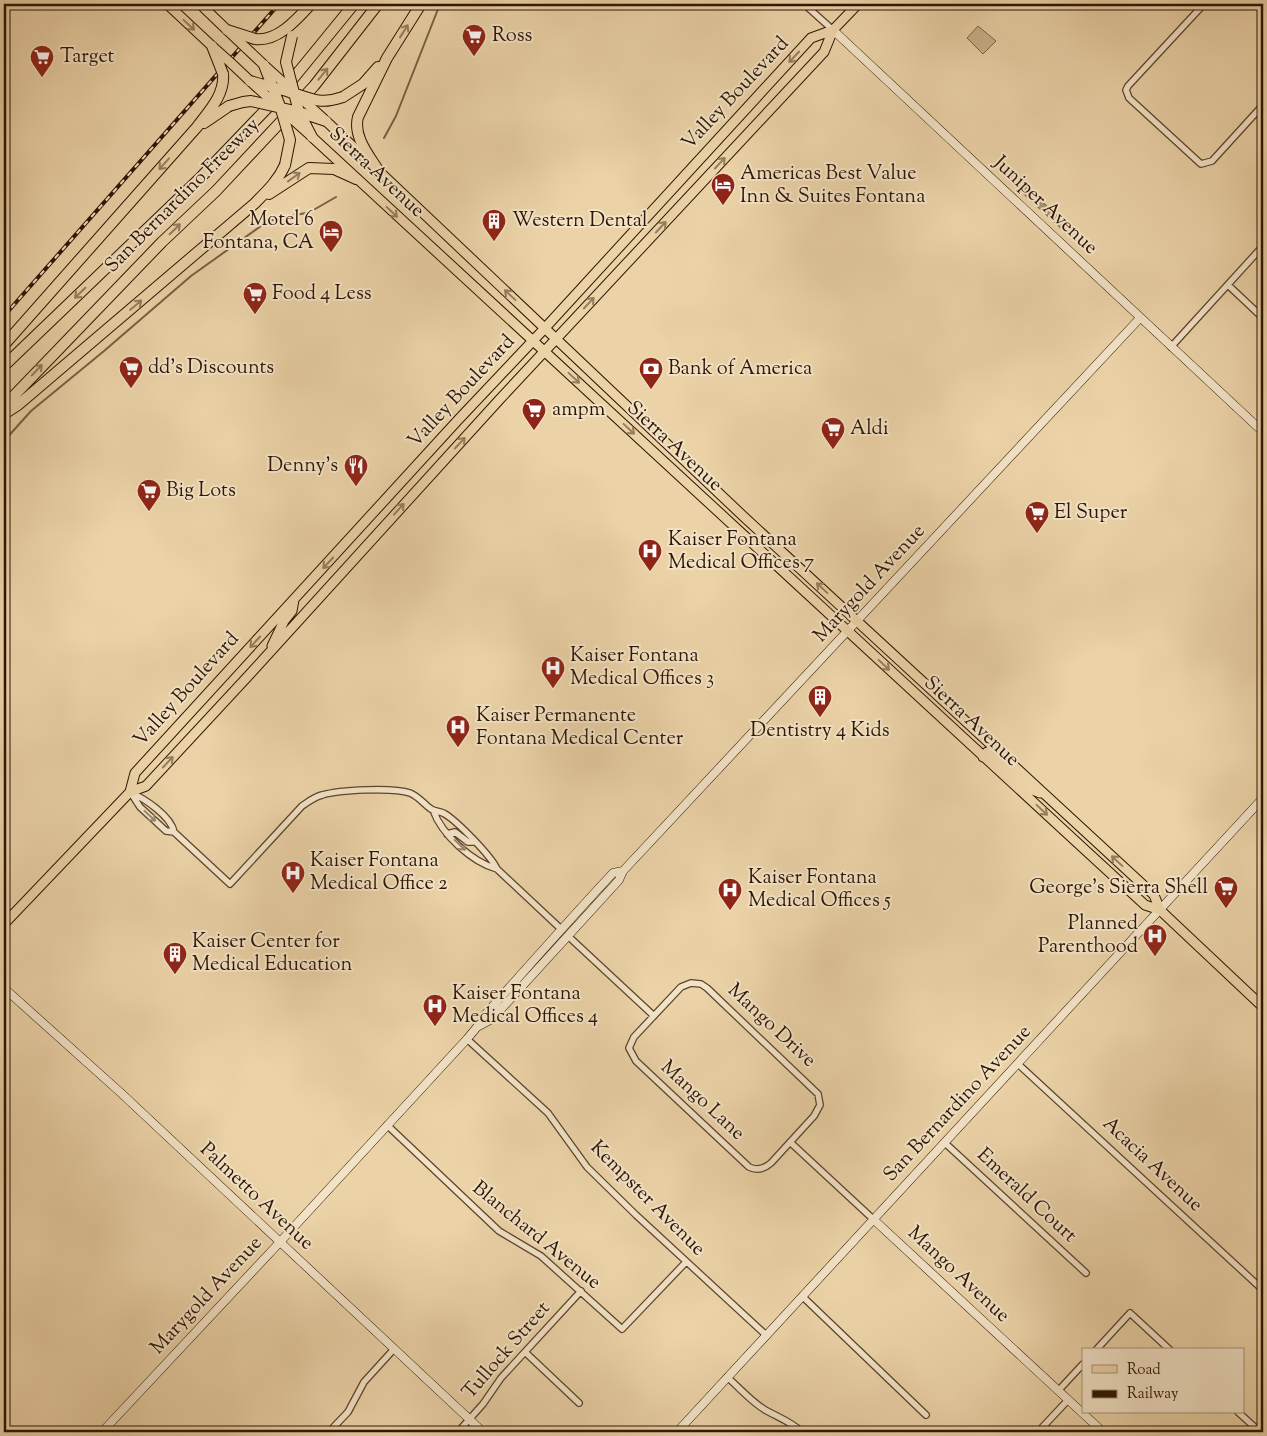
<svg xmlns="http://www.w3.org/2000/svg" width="1267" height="1436" viewBox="0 0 1267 1436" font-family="'Sorts Mill Goudy',serif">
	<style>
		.green { fill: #cbb28b; stroke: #7c6447 }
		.water { fill: #aa926f; stroke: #786044 }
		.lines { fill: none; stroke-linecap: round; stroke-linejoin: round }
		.stream { stroke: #786044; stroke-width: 2 }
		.street-casing { stroke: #5c442c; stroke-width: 8 }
		.secondary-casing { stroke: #2d1503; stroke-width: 9 }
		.primary-casing { stroke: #2d1503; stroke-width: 11 }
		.highway-casing { stroke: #2d1503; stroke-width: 12 }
		.street { stroke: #f2e2c6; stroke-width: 5.5 }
		.secondary { stroke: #f2e2c6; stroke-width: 8 }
		.primary { stroke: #ebd2a7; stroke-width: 9 }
		.highway { stroke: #ebd2a7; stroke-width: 10 }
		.rail-casing { stroke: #2d1503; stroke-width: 4 }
		.rail { stroke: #f2e2c6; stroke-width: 2; stroke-dasharray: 5.5; stroke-linecap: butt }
		.primary-bridge-casing { stroke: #2d1503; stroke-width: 11; stroke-linecap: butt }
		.highway-bridge-casing { stroke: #2d1503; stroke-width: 12; stroke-linecap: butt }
		.primary-bridge { stroke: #ebd2a7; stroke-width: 9 }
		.highway-bridge { stroke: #ebd2a7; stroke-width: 10 }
		.oneway { stroke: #967d5d }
		.oneway2 { stroke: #99866e }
		.labels { text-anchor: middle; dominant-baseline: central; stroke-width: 4; stroke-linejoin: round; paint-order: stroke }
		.poi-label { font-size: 20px; fill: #2d1503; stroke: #f2e2c6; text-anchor: start }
		.street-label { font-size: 20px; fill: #2d1503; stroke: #f2e2c6 }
	</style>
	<rect width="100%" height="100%" fill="#ebd2a7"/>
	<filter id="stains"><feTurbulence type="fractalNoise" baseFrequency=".004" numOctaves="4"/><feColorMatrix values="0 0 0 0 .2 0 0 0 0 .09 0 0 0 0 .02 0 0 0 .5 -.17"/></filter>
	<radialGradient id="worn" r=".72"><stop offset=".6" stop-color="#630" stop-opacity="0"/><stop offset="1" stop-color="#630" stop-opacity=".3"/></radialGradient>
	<path class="green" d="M 978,26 L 996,41 L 983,54 L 967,38 Z"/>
	<path class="water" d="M 1023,184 L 1071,228 L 1067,234 L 1018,189 Z"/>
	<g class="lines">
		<path class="stream" d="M 384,138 L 396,116 L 440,4
			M 4,441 L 31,411 L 104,351 L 191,276 L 268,221 L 310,212 L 336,197"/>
		<defs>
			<path id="street" d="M 804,4 L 833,30
				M 1204,4 L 1128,86 L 1126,90 L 1129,98 L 1201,164 L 1212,161 L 1263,105
				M 1228,285 L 1263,318
				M 1171,347 L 1263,246
				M 130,792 C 145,799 171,816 174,832 L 230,884 L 302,806 C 308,802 314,797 322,795 C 339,790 393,787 410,793 C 418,796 424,804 431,809 C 435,812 441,811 445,814 C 458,822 491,856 497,869 L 561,929
				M 131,793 L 140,807 L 166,831 L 174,832
				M 433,810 C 442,835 472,862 497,869
				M 447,834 L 455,832 L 468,842 L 475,842
				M 568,936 L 654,1016
				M 691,983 L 701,984 L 707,988 L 818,1094 L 820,1105 L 814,1116 L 771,1163 C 764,1169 757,1171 749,1167 L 636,1061 L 629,1048 L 634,1037 L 681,987 Z
				M 467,1039 L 548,1113 L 587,1167 L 636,1215 L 766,1335
				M 1018,1064 L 1263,1290
				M 387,1125 L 499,1231 L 541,1256 L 622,1329 L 686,1262
				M 790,1142 L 873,1219
				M 945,1143 L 1086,1273
				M 802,1296 L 926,1415
				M 1096,1350 L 1130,1313 L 1170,1350
				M 525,1352 L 579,1403
				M 727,1377 C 740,1388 752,1403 767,1411 C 780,1418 791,1422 802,1432
				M 1058,1391 L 1083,1364
				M 1238,1412 L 1260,1432
				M 329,1432 L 348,1412 L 364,1382 L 394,1349
				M 458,1432 L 483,1404 L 501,1378 L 581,1291
				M 1038,1432 L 1068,1400"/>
			<path id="secondary" d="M 833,30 L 1263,432
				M 4,988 L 121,1093 L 483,1432
				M 477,1027 L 492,1019 L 503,1007 L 619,880 L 623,871 L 1140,318
				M 873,1219 L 1103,1432
				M 102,1432 L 280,1242 L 467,1039 L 477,1027 L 484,1016 C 527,968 569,920 613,873 L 623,871
				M 677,1432 L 1263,798"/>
			<path id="primary" d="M 167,4 L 212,46
				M 200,4 L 227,30
				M 245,47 L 264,65
				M 231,63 L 250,81
				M 326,121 L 743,516 L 1154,895 L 1160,910
				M 312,137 L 1083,848 L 1145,905 L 1160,910 L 1263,1007
				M 272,646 L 284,621 L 292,611 L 294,600
				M 983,757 L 987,752 L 989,752 L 1028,788 L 1040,793
				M 130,792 L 135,773 L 458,420 L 545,328 L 811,38 L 833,30
				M 4,924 L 130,792 L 146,786 L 250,674 L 500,399 L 824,52 L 833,30 L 858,4"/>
			<path id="highway" d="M 255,39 C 278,42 297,19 311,4
				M 287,86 L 354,4
				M 343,97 L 363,84 L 378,67
				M 299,102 L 314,86 L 378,4
				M 204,123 L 229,106
				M 378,170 C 368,154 353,136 358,117 L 387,58 L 421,4
				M 269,194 L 309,168 L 334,169 L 356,179
				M 4,345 L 197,127 C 208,112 225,95 223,74
				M 4,366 L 202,176 L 274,101
				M 4,406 L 162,242 L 216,191 L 289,113
				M 4,414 L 18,405 L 254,204 C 266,192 278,181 285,165"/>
		</defs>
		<use href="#street" class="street-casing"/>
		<use href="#secondary" class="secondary-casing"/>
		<use href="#primary" class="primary-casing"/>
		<use href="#highway" class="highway-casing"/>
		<use href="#street" class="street"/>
		<use href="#secondary" class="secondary"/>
		<use href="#primary" class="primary"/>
		<use href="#highway" class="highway"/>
		<defs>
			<path id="rail" d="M 4,316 L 279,4"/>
		</defs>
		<use href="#rail" class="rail-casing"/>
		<use href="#rail" class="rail"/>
		<defs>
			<path id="primary-bridge" d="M 227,30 L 245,47
				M 212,46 L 231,63
				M 265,66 L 324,119
				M 251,82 L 310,135"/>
			<path id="highway-bridge" d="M 227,30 L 255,39
				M 292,36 L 286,62 L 299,112 L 312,137
				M 212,46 L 223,74
				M 264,65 L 281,109 L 290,140 L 285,165
				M 250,81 C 264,85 278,88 292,93 C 314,99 319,105 343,97
				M 229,106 L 243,102 L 251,101 L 299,112 L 326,121"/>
		</defs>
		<use href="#primary-bridge" class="primary-bridge-casing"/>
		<use href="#highway-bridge" class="highway-bridge-casing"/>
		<use href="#primary-bridge" class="primary-bridge"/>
		<use href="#highway-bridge" class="highway-bridge"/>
	</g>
	<defs><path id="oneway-shaft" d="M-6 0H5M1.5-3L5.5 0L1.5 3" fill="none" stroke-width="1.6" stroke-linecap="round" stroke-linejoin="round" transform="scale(1.25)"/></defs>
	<g class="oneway">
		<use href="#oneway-shaft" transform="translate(189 25) rotate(43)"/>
		<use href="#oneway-shaft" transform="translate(404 31) rotate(-58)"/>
		<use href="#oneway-shaft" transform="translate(794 57) rotate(133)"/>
		<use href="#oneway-shaft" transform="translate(323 74) rotate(-51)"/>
		<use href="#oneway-shaft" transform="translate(720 163) rotate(-47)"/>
		<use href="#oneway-shaft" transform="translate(164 164) rotate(132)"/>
		<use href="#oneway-shaft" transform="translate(294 177) rotate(-36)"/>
		<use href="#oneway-shaft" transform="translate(392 212) rotate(43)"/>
		<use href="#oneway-shaft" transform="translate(661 227) rotate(-47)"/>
		<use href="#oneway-shaft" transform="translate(175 229) rotate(-44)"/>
		<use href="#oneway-shaft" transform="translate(80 293) rotate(136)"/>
		<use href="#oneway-shaft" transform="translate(510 295) rotate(-137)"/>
		<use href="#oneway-shaft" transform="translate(589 303) rotate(-47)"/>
		<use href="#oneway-shaft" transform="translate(136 305) rotate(-40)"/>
		<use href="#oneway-shaft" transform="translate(37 370) rotate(-46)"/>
		<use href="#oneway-shaft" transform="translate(574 378) rotate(43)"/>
		<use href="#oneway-shaft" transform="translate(629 429) rotate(43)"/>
		<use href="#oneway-shaft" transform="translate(460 443) rotate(-47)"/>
		<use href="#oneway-shaft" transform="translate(399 509) rotate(-48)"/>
		<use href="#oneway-shaft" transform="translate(328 563) rotate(133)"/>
		<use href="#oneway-shaft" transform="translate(822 588) rotate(-137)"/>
		<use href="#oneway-shaft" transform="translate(255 642) rotate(133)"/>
		<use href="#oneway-shaft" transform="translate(884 665) rotate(43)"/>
		<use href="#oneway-shaft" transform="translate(168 762) rotate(-47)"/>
		<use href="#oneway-shaft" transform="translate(1042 810) rotate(43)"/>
		<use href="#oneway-shaft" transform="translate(1117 861) rotate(-137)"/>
	</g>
	<g class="oneway2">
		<use href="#oneway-shaft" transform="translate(150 816) rotate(43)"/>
		<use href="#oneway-shaft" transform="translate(460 845) rotate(43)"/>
	</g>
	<defs>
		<symbol id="supermarket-pin" viewBox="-11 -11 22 30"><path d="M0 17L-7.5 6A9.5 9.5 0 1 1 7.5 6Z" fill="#8f2418" stroke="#f2e2c6"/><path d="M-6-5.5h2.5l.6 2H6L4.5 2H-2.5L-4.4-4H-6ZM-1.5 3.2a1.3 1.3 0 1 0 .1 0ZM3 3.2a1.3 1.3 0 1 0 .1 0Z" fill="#fff"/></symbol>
		<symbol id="hotel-pin" viewBox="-11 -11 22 30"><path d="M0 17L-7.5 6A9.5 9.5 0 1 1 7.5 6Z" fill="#8f2418" stroke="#f2e2c6"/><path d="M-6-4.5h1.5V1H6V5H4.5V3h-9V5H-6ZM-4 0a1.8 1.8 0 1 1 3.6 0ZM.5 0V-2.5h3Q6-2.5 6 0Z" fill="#fff"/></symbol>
		<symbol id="building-pin" viewBox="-11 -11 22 30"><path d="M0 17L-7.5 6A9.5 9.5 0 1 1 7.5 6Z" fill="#8f2418" stroke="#f2e2c6"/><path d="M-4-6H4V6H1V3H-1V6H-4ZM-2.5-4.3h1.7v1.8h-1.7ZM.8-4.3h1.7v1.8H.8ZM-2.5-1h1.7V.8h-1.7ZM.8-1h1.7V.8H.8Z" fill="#fff"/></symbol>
		<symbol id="bank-pin" viewBox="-11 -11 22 30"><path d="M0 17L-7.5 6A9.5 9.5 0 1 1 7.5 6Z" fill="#8f2418" stroke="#f2e2c6"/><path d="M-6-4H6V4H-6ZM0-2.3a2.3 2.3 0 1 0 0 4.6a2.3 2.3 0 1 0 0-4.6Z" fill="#fff"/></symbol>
		<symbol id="restaurant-pin" viewBox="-11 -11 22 30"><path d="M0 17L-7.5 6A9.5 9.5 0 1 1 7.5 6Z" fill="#8f2418" stroke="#f2e2c6"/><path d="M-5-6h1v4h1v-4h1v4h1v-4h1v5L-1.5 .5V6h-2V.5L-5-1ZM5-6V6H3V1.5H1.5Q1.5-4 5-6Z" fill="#fff"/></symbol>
		<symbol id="hospital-pin" viewBox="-11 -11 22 30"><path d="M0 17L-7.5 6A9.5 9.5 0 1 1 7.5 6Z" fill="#8f2418" stroke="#f2e2c6"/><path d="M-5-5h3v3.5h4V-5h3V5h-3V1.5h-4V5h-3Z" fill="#fff"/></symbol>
	</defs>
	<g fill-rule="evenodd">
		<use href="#supermarket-pin" x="460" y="22" width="28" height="38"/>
		<use href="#supermarket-pin" x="28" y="43" width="28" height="38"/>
		<use href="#hotel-pin" x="709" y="171" width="28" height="38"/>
		<use href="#building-pin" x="480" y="207" width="28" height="38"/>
		<use href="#hotel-pin" x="317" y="218" width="28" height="38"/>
		<use href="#supermarket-pin" x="241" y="280" width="28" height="38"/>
		<use href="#supermarket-pin" x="117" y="354" width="28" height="38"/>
		<use href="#bank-pin" x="637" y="355" width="28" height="38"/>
		<use href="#supermarket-pin" x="520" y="396" width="28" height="38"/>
		<use href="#supermarket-pin" x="819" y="415" width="28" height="38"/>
		<use href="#restaurant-pin" x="342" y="452" width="28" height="38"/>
		<use href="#supermarket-pin" x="135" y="477" width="28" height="38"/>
		<use href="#supermarket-pin" x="1023" y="499" width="28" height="38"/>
		<use href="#hospital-pin" x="636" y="537" width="28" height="38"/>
		<use href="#hospital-pin" x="539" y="654" width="28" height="38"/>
		<use href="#building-pin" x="806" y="683" width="28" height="38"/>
		<use href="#hospital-pin" x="444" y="713" width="28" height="38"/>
		<use href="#hospital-pin" x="279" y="859" width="28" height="38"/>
		<use href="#supermarket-pin" x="1212" y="874" width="28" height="38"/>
		<use href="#hospital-pin" x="716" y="876" width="28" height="38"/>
		<use href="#hospital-pin" x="1141" y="922" width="28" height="38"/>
		<use href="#building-pin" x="161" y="940" width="28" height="38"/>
		<use href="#hospital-pin" x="421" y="992" width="28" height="38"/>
	</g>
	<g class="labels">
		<g class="poi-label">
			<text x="492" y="36">Ross</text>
			<text x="60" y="57">Target</text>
			<text x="740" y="174">Americas Best Value<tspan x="740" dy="23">Inn &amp; Suites Fontana</tspan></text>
			<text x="314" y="220" text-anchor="end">Motel 6<tspan x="314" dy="23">Fontana, CA</tspan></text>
			<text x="512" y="221">Western Dental</text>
			<text x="272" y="294">Food 4 Less</text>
			<text x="148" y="368">dd's Discounts</text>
			<text x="668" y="369">Bank of America</text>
			<text x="552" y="410">ampm</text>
			<text x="850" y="429">Aldi</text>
			<text x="338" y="466" text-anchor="end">Denny's</text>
			<text x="166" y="491">Big Lots</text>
			<text x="1054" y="513">El Super</text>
			<text x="668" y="540">Kaiser Fontana<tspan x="668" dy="23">Medical Offices 7</tspan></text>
			<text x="570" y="656">Kaiser Fontana<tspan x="570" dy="23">Medical Offices 3</tspan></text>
			<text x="476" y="716">Kaiser Permanente<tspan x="476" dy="23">Fontana Medical Center</tspan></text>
			<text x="820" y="731" text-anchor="middle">Dentistry 4 Kids</text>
			<text x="310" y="861">Kaiser Fontana<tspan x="310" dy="23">Medical Office 2</tspan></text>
			<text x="748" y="878">Kaiser Fontana<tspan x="748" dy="23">Medical Offices 5</tspan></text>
			<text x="1208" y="888" text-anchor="end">George's Sierra Shell</text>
			<text x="1138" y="924" text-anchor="end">Planned<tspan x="1138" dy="23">Parenthood</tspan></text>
			<text x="192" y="942">Kaiser Center for<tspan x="192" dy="23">Medical Education</tspan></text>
			<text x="452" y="994">Kaiser Fontana<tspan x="452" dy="23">Medical Offices 4</tspan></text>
		</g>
		<g class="street-label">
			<text transform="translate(736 94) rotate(-47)">Valley Boulevard</text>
			<text transform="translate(376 173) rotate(43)">Sierra Avenue</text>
			<text transform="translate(183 196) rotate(-45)">San Bernardino Freeway</text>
			<text transform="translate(1045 206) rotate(43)">Juniper Avenue</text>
			<text transform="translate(462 392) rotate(-47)">Valley Boulevard</text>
			<text transform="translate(674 447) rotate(43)">Sierra Avenue</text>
			<text transform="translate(870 584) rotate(-47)">Marygold Avenue</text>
			<text transform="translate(187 690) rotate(-48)">Valley Boulevard</text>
			<text transform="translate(971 722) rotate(43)">Sierra Avenue</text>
			<text transform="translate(771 1026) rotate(43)">Mango Drive</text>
			<text transform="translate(702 1101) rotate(43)">Mango Lane</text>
			<text transform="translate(958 1104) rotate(-47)">San Bernardino Avenue</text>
			<text transform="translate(1152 1165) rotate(43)">Acacia Avenue</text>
			<text transform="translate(1026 1196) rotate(43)">Emerald Court</text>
			<text transform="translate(256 1197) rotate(43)">Palmetto Avenue</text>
			<text transform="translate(647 1199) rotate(45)">Kempster Avenue</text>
			<text transform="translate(536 1236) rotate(39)">Blanchard Avenue</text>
			<text transform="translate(958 1275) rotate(43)">Mango Avenue</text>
			<text transform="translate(207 1296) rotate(-47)">Marygold Avenue</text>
			<text transform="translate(507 1351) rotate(-49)">Tullock Street</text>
		</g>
	</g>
	<rect width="1267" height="1436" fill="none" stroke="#ebd2a7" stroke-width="20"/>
	<rect x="5" y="5" width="1257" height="1426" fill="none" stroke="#2d1503" stroke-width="2.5"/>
	<rect x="10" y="10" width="1247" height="1416" fill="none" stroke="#2d1503"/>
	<rect x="1082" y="1348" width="162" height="65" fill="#f2e2c6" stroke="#a39078"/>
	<rect x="1092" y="1365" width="25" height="8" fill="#ebd2a7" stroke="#a39078"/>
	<text x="1127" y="1374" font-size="15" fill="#2d1503">Road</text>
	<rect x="1092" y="1390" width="25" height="8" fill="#2d1503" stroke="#a39078"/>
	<text x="1127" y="1398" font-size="15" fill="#2d1503">Railway</text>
	<rect width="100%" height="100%" filter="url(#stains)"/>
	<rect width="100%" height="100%" fill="url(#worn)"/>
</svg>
